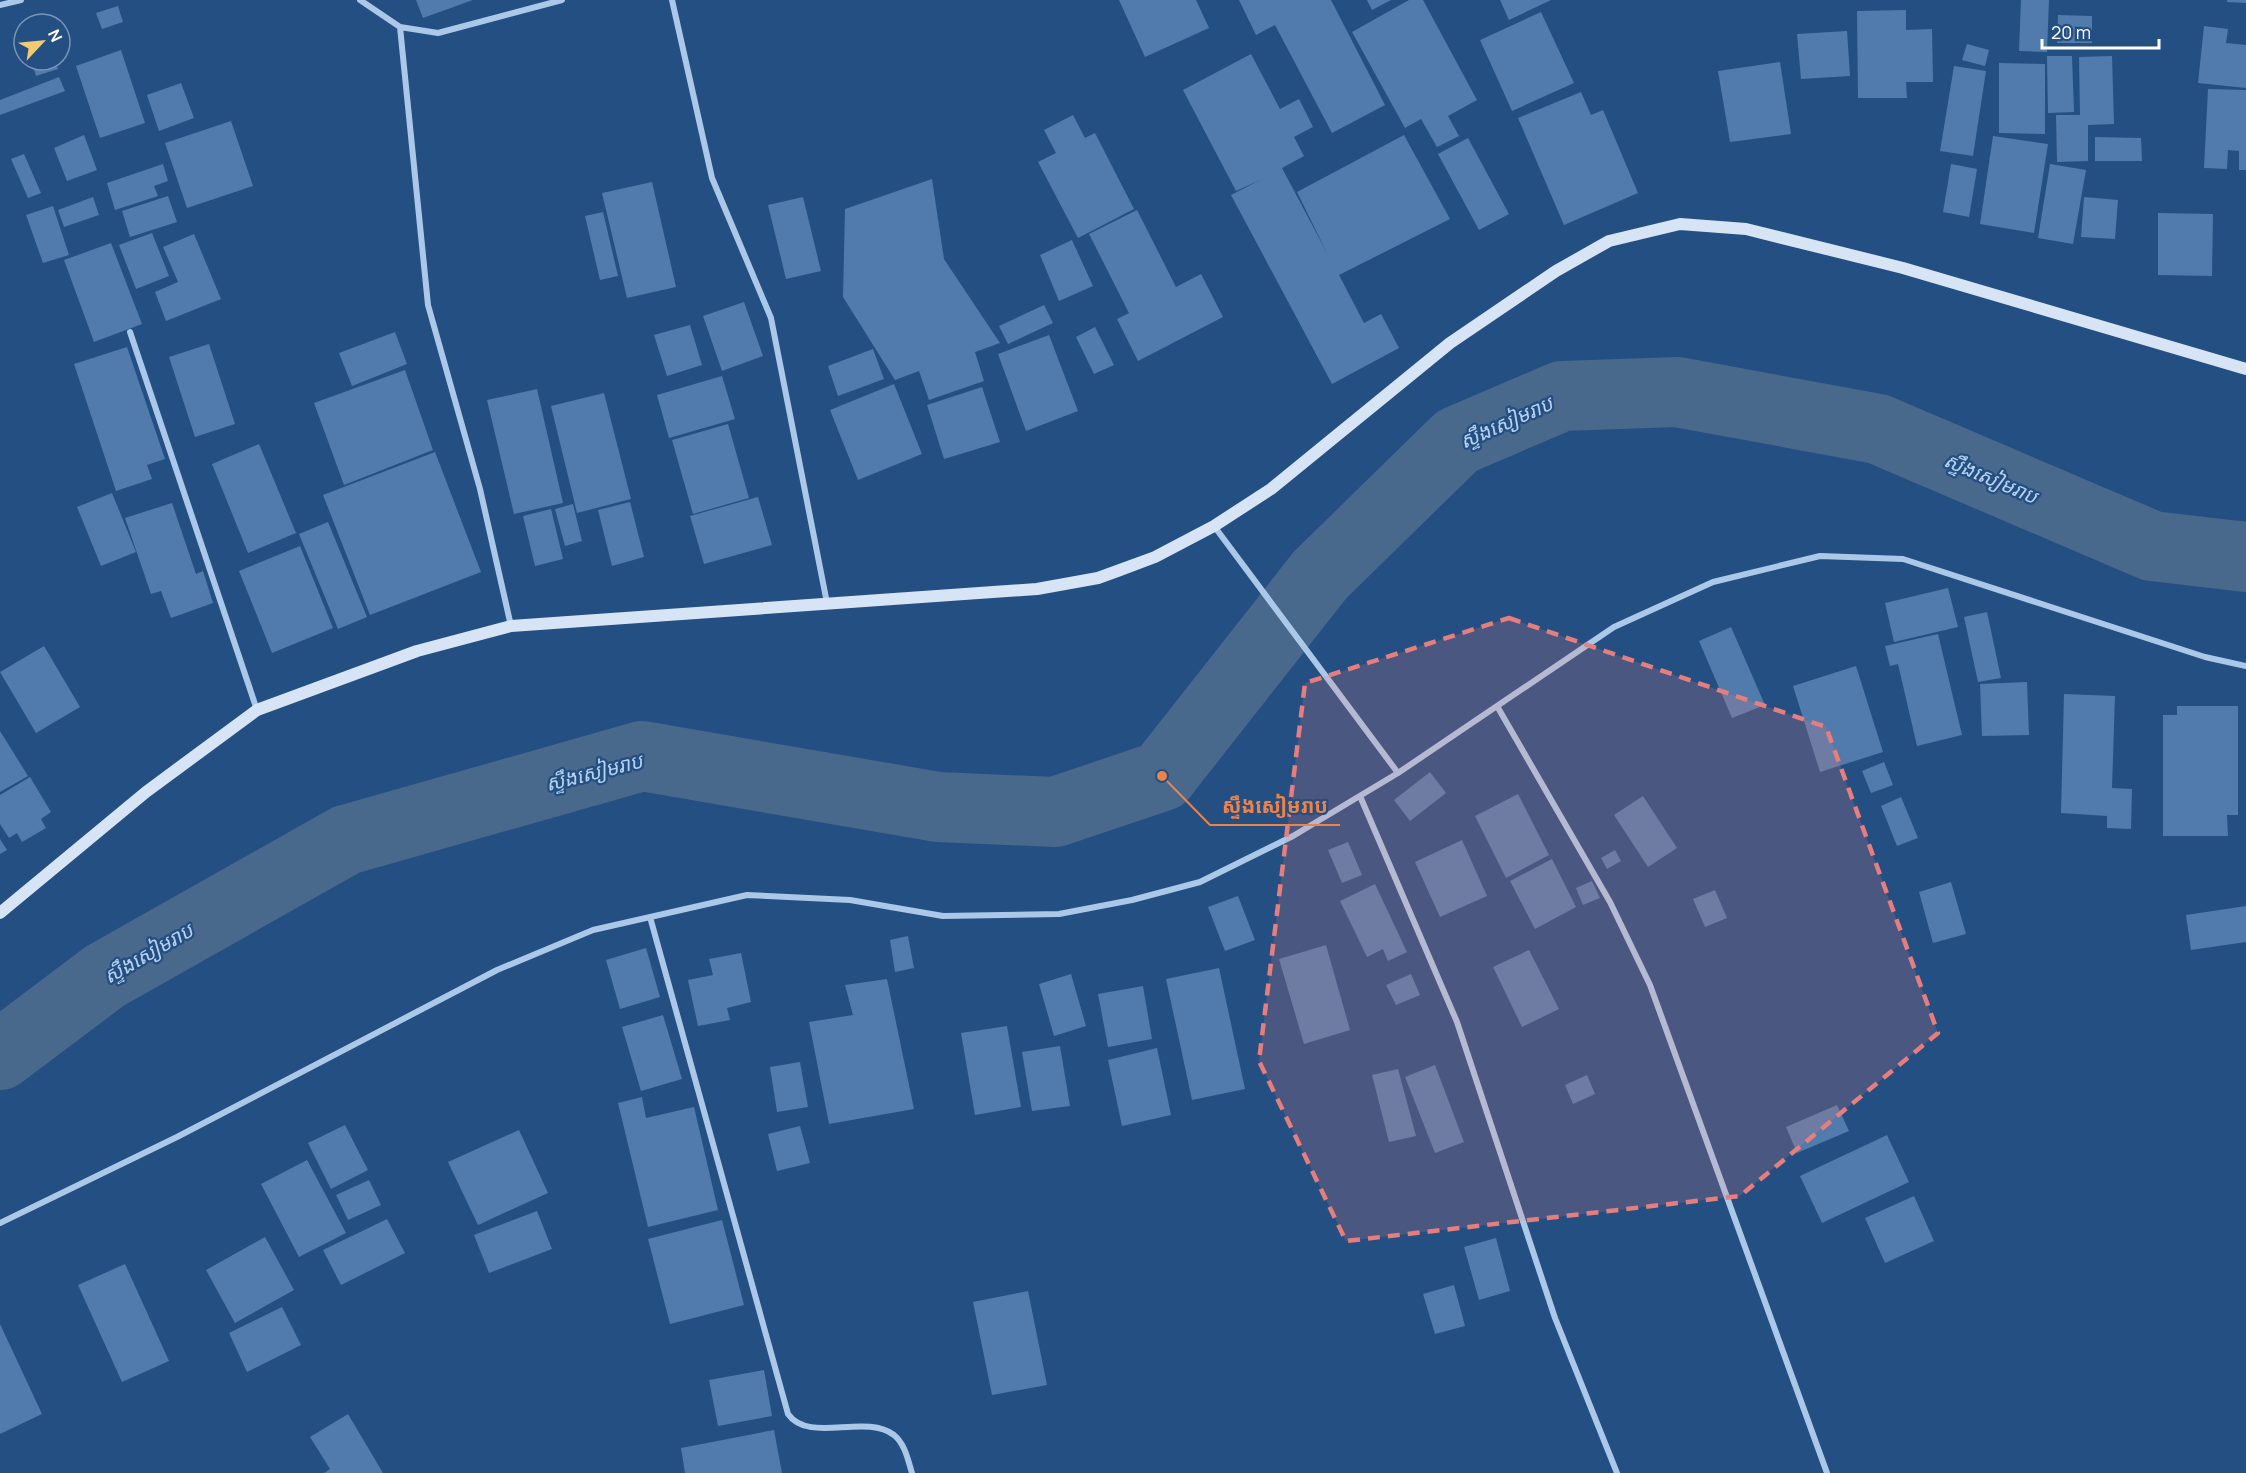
<svg xmlns="http://www.w3.org/2000/svg" width="2246" height="1473" viewBox="0 0 2246 1473" font-family="Manrope,'Noto Sans Khmer',sans-serif">
	<style>
		.lines { fill: none; stroke-linecap: round; stroke-linejoin: round }
		.river { stroke: #48688c; stroke-width: 70 }
		.building { fill: #507bac }
		.street { stroke: #abc8e8; stroke-width: 6 }
		.secondary { stroke: #d6e4f6; stroke-width: 12 }
		.marked { fill: #e67e7e; fill-opacity: 0.2; stroke: #e67e7e; stroke-width: 4.5; stroke-dasharray: 12 8; stroke-linejoin: round }
		.labels { text-anchor: middle; dominant-baseline: central; stroke-width: 4.5; stroke-linejoin: round; paint-order: stroke }
		.water-label { font-size: 20px; font-style: italic; fill: #b7d2ef; stroke: #244f82 }
		.leader { fill: none; stroke: #ee8249; stroke-width: 2 }
		.callout-dot { fill: #ee8249; stroke: #244f82; stroke-width: 2 }
		.callout-label { font-size: 20px; text-anchor: middle; font-weight: bold; fill: #ee8249; stroke: #244f82; stroke-width: 4.5; stroke-linejoin: round; paint-order: stroke }
	</style>
	<rect width="100%" height="100%" fill="#244f82"/>
	<g class="lines">
		<path class="river" d="M 0,1055 L 105,976 L 346,840 L 642,756 L 938,807 L 1055,812 L 1162,776 L 1320,575 L 1457,441 L 1562,396 L 1677,392 L 1878,429 L 2152,546 L 2246,557"/>
	</g>
	<path class="building" d="M 416,0 L 473,0 L 423,18 Z
		M 1119,0 L 1196,0 L 1209,28 L 1145,57 Z
		M 1239,0 L 1331,0 L 1385,105 L 1332,133 L 1275,25 L 1256,35 Z
		M 1367,0 L 1391,0 L 1372,10 Z
		M 1409,0 L 1423,0 L 1477,100 L 1448,116 L 1459,136 L 1437,147 L 1421,119 L 1405,128 L 1352,32 Z
		M 1500,0 L 1551,0 L 1509,20 Z
		M 2021,0 L 2049,0 L 2047,52 L 2019,51 Z
		M 2227,0 L 2246,0 L 2246,3 L 2227,2 Z
		M 118,6 L 123,22 L 102,29 L 96,13 Z
		M 1906,10 L 1906,30 L 1932,29 L 1933,82 L 1906,82 L 1907,98 L 1858,98 L 1857,11 Z
		M 1541,12 L 1574,83 L 1512,111 L 1480,40 Z
		M 2058,15 L 2092,16 L 2092,43 L 2057,43 Z
		M 2204,26 L 2228,29 L 2226,43 L 2246,45 L 2246,88 L 2198,83 Z
		M 1847,31 L 1850,76 L 1801,79 L 1797,34 Z
		M 1967,44 L 1989,50 L 1985,66 L 1962,60 Z
		M 121,50 L 145,123 L 100,138 L 76,66 Z
		M 1251,54 L 1280,109 L 1299,99 L 1313,127 L 1294,137 L 1304,156 L 1282,168 L 1327,253 L 1297,192 L 1404,135 L 1450,219 L 1339,275 L 1364,323 L 1381,314 L 1399,348 L 1332,384 L 1231,195 L 1260,180 L 1236,191 L 1183,90 Z
		M 2047,56 L 2072,56 L 2074,112 L 2048,113 Z
		M 2112,56 L 2114,124 L 2088,125 L 2088,161 L 2057,162 L 2056,115 L 2080,115 L 2079,57 Z
		M 31,60 L 55,60 L 58,69 L 36,76 Z
		M 1780,62 L 1791,134 L 1730,142 L 1718,71 Z
		M 1999,63 L 2045,64 L 2045,134 L 1999,133 Z
		M 1954,66 L 1986,71 L 1973,156 L 1940,151 Z
		M 59,77 L 65,91 L 0,115 L 0,100 Z
		M 181,83 L 194,118 L 159,131 L 147,95 Z
		M 2208,89 L 2246,90 L 2246,170 L 2239,170 L 2239,151 L 2228,150 L 2227,169 L 2204,168 Z
		M 1581,92 L 1591,115 L 1603,110 L 1638,193 L 1564,225 L 1518,118 Z
		M 1073,115 L 1085,138 L 1095,133 L 1134,209 L 1078,238 L 1038,162 L 1056,153 L 1044,130 Z
		M 231,121 L 253,186 L 187,208 L 165,143 Z
		M 84,135 L 97,170 L 67,181 L 54,148 Z
		M 1993,136 L 2048,144 L 2034,233 L 1980,224 Z
		M 2095,137 L 2141,138 L 2142,161 L 2095,161 Z
		M 1468,138 L 1509,214 L 1479,230 L 1438,154 Z
		M 24,154 L 41,193 L 28,198 L 11,159 Z
		M 163,164 L 168,181 L 154,186 L 158,196 L 115,210 L 107,183 Z
		M 1951,164 L 1977,169 L 1969,217 L 1943,212 Z
		M 2050,164 L 2086,170 L 2073,244 L 2038,238 Z
		M 932,179 L 944,259 L 1000,343 L 975,352 L 984,381 L 929,400 L 919,371 L 895,380 L 843,297 L 845,209 Z
		M 652,182 L 676,287 L 627,298 L 602,193 Z
		M 168,196 L 177,222 L 130,237 L 122,211 Z
		M 93,197 L 99,215 L 64,227 L 58,210 Z
		M 803,197 L 821,271 L 786,279 L 768,205 Z
		M 2084,197 L 2118,200 L 2115,239 L 2081,237 Z
		M 53,206 L 69,255 L 43,263 L 26,215 Z
		M 1137,210 L 1176,287 L 1201,274 L 1223,317 L 1138,361 L 1117,319 L 1129,313 L 1089,234 Z
		M 603,212 L 618,276 L 600,280 L 585,216 Z
		M 2158,213 L 2213,214 L 2212,276 L 2158,275 Z
		M 152,233 L 169,276 L 136,289 L 119,245 Z
		M 194,234 L 221,299 L 166,321 L 155,292 L 178,282 L 163,247 Z
		M 1072,240 L 1093,286 L 1059,301 L 1040,255 Z
		M 111,243 L 142,324 L 94,342 L 64,260 Z
		M 744,302 L 763,356 L 722,371 L 703,316 Z
		M 1044,305 L 1053,323 L 1008,344 L 999,326 Z
		M 690,325 L 702,365 L 667,376 L 654,335 Z
		M 1095,327 L 1114,365 L 1094,374 L 1076,337 Z
		M 395,332 L 407,364 L 352,386 L 339,353 Z
		M 1049,335 L 1078,411 L 1026,431 L 998,354 Z
		M 209,344 L 235,424 L 195,437 L 169,357 Z
		M 127,347 L 165,459 L 147,465 L 152,479 L 116,491 L 74,364 Z
		M 873,349 L 884,379 L 838,396 L 828,366 Z
		M 405,370 L 433,450 L 344,485 L 314,403 Z
		M 722,376 L 735,419 L 669,438 L 657,395 Z
		M 894,384 L 922,454 L 858,480 L 830,410 Z
		M 982,387 L 1000,442 L 944,459 L 927,405 Z
		M 537,389 L 563,503 L 514,514 L 487,400 Z
		M 604,393 L 631,499 L 577,513 L 551,406 Z
		M 728,424 L 749,498 L 693,514 L 672,440 Z
		M 259,444 L 296,533 L 248,553 L 212,464 Z
		M 435,452 L 481,572 L 370,615 L 323,495 Z
		M 112,493 L 136,552 L 101,566 L 77,507 Z
		M 758,497 L 772,545 L 704,564 L 690,516 Z
		M 630,502 L 644,557 L 612,566 L 598,510 Z
		M 172,503 L 196,574 L 203,571 L 213,603 L 171,618 L 161,591 L 151,594 L 125,518 Z
		M 573,504 L 582,541 L 565,546 L 555,509 Z
		M 551,509 L 563,559 L 535,566 L 523,516 Z
		M 328,522 L 367,617 L 338,629 L 299,534 Z
		M 300,546 L 333,628 L 272,653 L 239,571 Z
		M 1948,588 L 1958,627 L 1894,642 L 1885,603 Z
		M 1987,612 L 2001,678 L 1978,682 L 1964,617 Z
		M 1731,627 L 1765,705 L 1732,718 L 1699,641 Z
		M 1938,634 L 1962,735 L 1917,746 L 1898,664 L 1890,666 L 1885,646 Z
		M 44,646 L 80,707 L 36,733 L 0,672 Z
		M 1856,666 L 1883,752 L 1820,772 L 1793,686 Z
		M 2027,682 L 2029,735 L 1982,736 L 1980,684 Z
		M 2064,694 L 2115,696 L 2112,788 L 2132,789 L 2131,829 L 2107,828 L 2107,816 L 2061,813 Z
		M 2177,706 L 2238,706 L 2238,815 L 2227,815 L 2228,836 L 2163,836 L 2163,715 L 2177,715 Z
		M 0,731 L 28,776 L 0,792 Z
		M 1884,762 L 1893,785 L 1871,793 L 1862,771 Z
		M 1430,772 L 1446,793 L 1410,821 L 1394,800 Z
		M 30,777 L 51,812 L 41,819 L 46,828 L 22,842 L 17,833 L 9,838 L 0,824 L 0,795 Z
		M 1518,794 L 1549,855 L 1506,878 L 1475,816 Z
		M 1643,796 L 1677,848 L 1648,867 L 1614,815 Z
		M 1901,797 L 1918,838 L 1897,846 L 1881,806 Z
		M 0,839 L 7,850 L 0,854 Z
		M 1462,840 L 1487,896 L 1440,917 L 1415,862 Z
		M 1348,842 L 1362,875 L 1342,883 L 1328,850 Z
		M 1615,850 L 1621,861 L 1607,869 L 1601,858 Z
		M 1552,859 L 1576,907 L 1535,929 L 1510,881 Z
		M 1592,881 L 1600,898 L 1583,905 L 1576,888 Z
		M 1951,882 L 1966,934 L 1933,943 L 1919,892 Z
		M 1375,884 L 1407,952 L 1388,961 L 1383,949 L 1367,957 L 1340,901 Z
		M 1715,890 L 1727,918 L 1705,927 L 1693,899 Z
		M 1238,896 L 1255,940 L 1225,951 L 1208,907 Z
		M 2246,906 L 2246,942 L 2191,950 L 2186,915 Z
		M 908,936 L 914,968 L 895,972 L 890,940 Z
		M 1326,945 L 1350,1030 L 1304,1044 L 1279,959 Z
		M 646,948 L 660,997 L 620,1009 L 606,960 Z
		M 1529,950 L 1559,1009 L 1522,1027 L 1493,967 Z
		M 741,953 L 751,1002 L 727,1008 L 730,1020 L 698,1026 L 688,980 L 713,975 L 709,959 Z
		M 1219,968 L 1245,1089 L 1192,1100 L 1166,979 Z
		M 1071,974 L 1086,1026 L 1054,1036 L 1039,984 Z
		M 1411,974 L 1420,995 L 1396,1005 L 1386,985 Z
		M 887,979 L 914,1109 L 829,1124 L 809,1022 L 853,1015 L 845,985 Z
		M 1143,986 L 1152,1039 L 1108,1047 L 1098,994 Z
		M 663,1015 L 682,1079 L 641,1091 L 622,1027 Z
		M 1007,1026 L 1021,1107 L 975,1115 L 961,1033 Z
		M 1060,1046 L 1070,1106 L 1032,1111 L 1022,1052 Z
		M 1157,1048 L 1171,1115 L 1122,1126 L 1108,1060 Z
		M 800,1062 L 808,1107 L 777,1112 L 770,1067 Z
		M 1435,1065 L 1464,1142 L 1435,1153 L 1405,1077 Z
		M 1398,1069 L 1416,1136 L 1389,1142 L 1372,1075 Z
		M 1587,1075 L 1595,1094 L 1573,1104 L 1565,1085 Z
		M 642,1097 L 646,1118 L 694,1107 L 718,1210 L 648,1227 L 618,1103 Z
		M 1837,1105 L 1849,1131 L 1797,1153 L 1786,1127 Z
		M 345,1125 L 368,1170 L 331,1189 L 308,1143 Z
		M 800,1126 L 810,1163 L 777,1171 L 768,1134 Z
		M 519,1130 L 548,1193 L 478,1225 L 448,1162 Z
		M 1887,1135 L 1909,1182 L 1822,1223 L 1800,1176 Z
		M 307,1160 L 346,1233 L 299,1257 L 261,1184 Z
		M 369,1180 L 381,1205 L 348,1220 L 336,1195 Z
		M 1914,1196 L 1934,1241 L 1885,1263 L 1865,1218 Z
		M 537,1211 L 552,1249 L 489,1273 L 474,1235 Z
		M 387,1219 L 405,1253 L 341,1285 L 323,1250 Z
		M 722,1220 L 744,1305 L 670,1324 L 648,1239 Z
		M 265,1237 L 294,1290 L 235,1323 L 206,1270 Z
		M 1496,1238 L 1510,1291 L 1479,1300 L 1464,1247 Z
		M 125,1264 L 169,1361 L 122,1382 L 78,1285 Z
		M 1454,1285 L 1465,1326 L 1435,1334 L 1423,1294 Z
		M 1028,1291 L 1047,1385 L 992,1395 L 973,1302 Z
		M 282,1307 L 301,1345 L 247,1372 L 229,1333 Z
		M 0,1324 L 42,1414 L 0,1434 Z
		M 764,1370 L 772,1416 L 718,1426 L 709,1380 Z
		M 348,1414 L 383,1473 L 324,1473 L 330,1469 L 310,1437 Z
		M 774,1430 L 782,1473 L 685,1473 L 681,1448 Z"/>
	<g class="lines">
		<path class="street" d="M 360,0 L 400,27 L 438,33 L 562,0
			M 672,0 L 712,178 L 771,318 L 827,603
			M 0,5 L 21,0
			M 400,27 L 428,305 L 480,489 L 511,626
			M 130,332 L 257,710
			M 1214,526 L 1398,773
			M 1497,706 L 1610,902 L 1650,985 L 1827,1473
			M 1360,796 L 1457,1022 L 1555,1318 L 1617,1473
			M 650,917 L 788,1414 C 809,1444 865,1413 894,1435 C 905,1444 908,1460 912,1473
			M 0,1223 L 177,1137 L 497,970 L 593,930 L 747,895 L 850,900 L 943,916 L 1059,914 L 1132,900 L 1200,882 L 1293,836 L 1398,773 L 1614,627 L 1713,582 L 1820,556 L 1903,559 L 2205,657 L 2246,666"/>
		<path class="secondary" d="M 0,913 L 146,792 L 257,710 L 417,651 L 511,626 L 1037,589 L 1098,578 L 1120,570 L 1155,557 L 1214,526 L 1271,489 L 1450,343 L 1556,271 L 1609,241 L 1680,224 L 1746,229 L 1903,268 L 2246,369"/>
	</g>
	<path class="marked" d="M 1509,618 L 1826,727 L 1938,1033 L 1740,1196 L 1346,1241 L 1259,1061 L 1305,683 Z"/>
	<g class="labels">
		<g class="water-label">
			<text transform="translate(1506 422) rotate(-24)">ស្ទឹងសៀមរាប</text>
			<text transform="translate(1991 478) rotate(23)">ស្ទឹងសៀមរាប</text>
			<text transform="translate(594 772) rotate(-14)">ស្ទឹងសៀមរាប</text>
			<text transform="translate(148 953) rotate(-30)">ស្ទឹងសៀមរាប</text>
		</g>
	</g>
	<path class="leader" d="M1162 776L1210 825H1340"/>
	<circle class="callout-dot" cx="1162" cy="776" r="6"/>
	<g class="callout-label">
		<text x="1275" y="813">ស្ទឹងសៀមរាប</text>
	</g>
	<g transform="translate(42 42) rotate(64)"><circle r="28" fill="#244f82" stroke="#7c95b4" stroke-width="1.5"/>
	<path d="M0-4.5L10 22L0 15L-10 22Z" fill="#f2ca6f"/>
	<text y="-9" font-size="16" font-weight="bold" text-anchor="middle" fill="#ffffff">N</text>
	</g>
	<path d="M2042 39v9h117v-9" fill="none" stroke="#ffffff" stroke-width="3"/>
	<text x="2051" y="39" font-size="18" fill="#ffffff" stroke="#244f82" stroke-width="4.5" paint-order="stroke">20 m</text>
</svg>
